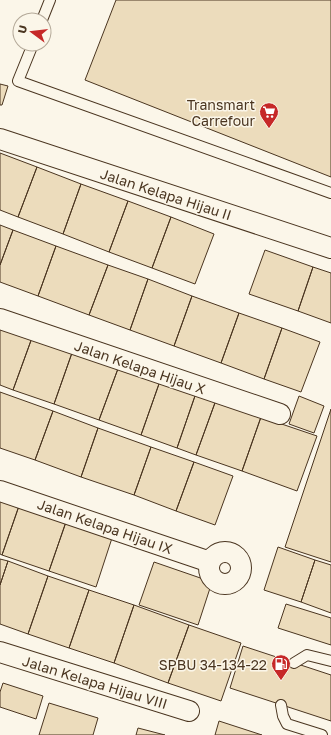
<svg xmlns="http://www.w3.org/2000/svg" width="331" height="735" viewBox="0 0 331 735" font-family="'Golos Text',sans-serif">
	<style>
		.building { fill: #ecdcbc; stroke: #4a3520 }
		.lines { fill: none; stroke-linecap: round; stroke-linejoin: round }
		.lane-casing { stroke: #4a3520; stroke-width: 12 }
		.street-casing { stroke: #4a3520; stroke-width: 22 }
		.lane { stroke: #fbf6e9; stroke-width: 10 }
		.street { stroke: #fbf6e9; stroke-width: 20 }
		.labels { text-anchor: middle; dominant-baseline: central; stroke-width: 3; stroke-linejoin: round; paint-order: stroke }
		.poi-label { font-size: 14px; fill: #4a3520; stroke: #fbf6e9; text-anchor: end }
		.street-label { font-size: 14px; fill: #4a3520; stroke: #fbf6e9 }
	</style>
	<rect width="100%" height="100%" fill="#fbf6e9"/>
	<path class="building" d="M 116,0 L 331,0 L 331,177 L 85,80 Z
		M 0,84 L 8,86 L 2,105 L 0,105 Z
		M 0,153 L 37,167 L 18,217 L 0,210 Z
		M 37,167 L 81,184 L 63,234 L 18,217 Z
		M 81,184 L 128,201 L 109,252 L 63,234 Z
		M 128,201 L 171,217 L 152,268 L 109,252 Z
		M 171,217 L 214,234 L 195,284 L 152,268 Z
		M 0,225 L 13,230 L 0,265 Z
		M 13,230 L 56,246 L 38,296 L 0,282 L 0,265 Z
		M 56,246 L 108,265 L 89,315 L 38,296 Z
		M 265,250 L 313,267 L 298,311 L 249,294 Z
		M 108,265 L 148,279 L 130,330 L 89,315 Z
		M 313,267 L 331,273 L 331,323 L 298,311 Z
		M 148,279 L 192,296 L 174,346 L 130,330 Z
		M 192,296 L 239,313 L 221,363 L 174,346 Z
		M 239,313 L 282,328 L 264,379 L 221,363 Z
		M 0,323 L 33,335 L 13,390 L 0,385 Z
		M 282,328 L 320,342 L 301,392 L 264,379 Z
		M 33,335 L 73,350 L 54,404 L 13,390 Z
		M 73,350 L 119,366 L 99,420 L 54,404 Z
		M 119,366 L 160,381 L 141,435 L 99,420 Z
		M 160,381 L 196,393 L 177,448 L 141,435 Z
		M 0,392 L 53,411 L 35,460 L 0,448 Z
		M 196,393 L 216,400 L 196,455 L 177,448 Z
		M 299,396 L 324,406 L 314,433 L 289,424 Z
		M 216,400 L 261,417 L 242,471 L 196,455 Z
		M 331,409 L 331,562 L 285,547 Z
		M 53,411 L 98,428 L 81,477 L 35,460 Z
		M 261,417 L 317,436 L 297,491 L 242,471 Z
		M 98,428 L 151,447 L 134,495 L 81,477 Z
		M 151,447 L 194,462 L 176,511 L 134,495 Z
		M 194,462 L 233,476 L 215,525 L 176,511 Z
		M 0,496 L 20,503 L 2,555 L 0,554 Z
		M 20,503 L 67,519 L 49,571 L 2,555 Z
		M 67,519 L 113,535 L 96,587 L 49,571 Z
		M 278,547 L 315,560 L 301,602 L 264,590 Z
		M 0,559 L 8,561 L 0,585 Z
		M 315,560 L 331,565 L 331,613 L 301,602 Z
		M 8,561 L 48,576 L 28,634 L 0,624 L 0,585 Z
		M 154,562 L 212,582 L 198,625 L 139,605 Z
		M 48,576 L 89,590 L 69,648 L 28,634 Z
		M 89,590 L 134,605 L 114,663 L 69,648 Z
		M 286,604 L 331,618 L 331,645 L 278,628 Z
		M 134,605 L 189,625 L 168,683 L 114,663 Z
		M 189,625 L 241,643 L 221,701 L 168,683 Z
		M 243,646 L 331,675 L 331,721 L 230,688 Z
		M 3,683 L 43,696 L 36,719 L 0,707 L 0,692 Z
		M 49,703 L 98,718 L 93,735 L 39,735 Z
		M 219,721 L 262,735 L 215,735 Z
		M 138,728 L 165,735 L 136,735 Z"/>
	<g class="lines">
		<defs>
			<path id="lane" d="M 42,20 L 50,0
				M 33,44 L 18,81 L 331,193
				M 294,663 L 307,655 L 331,661
				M 281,705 L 283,716 L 287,724 L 322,735"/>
			<path id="street" d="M 0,139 L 331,248
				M 0,319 L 280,414
				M 0,491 L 210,562
				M209 568a16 16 0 1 1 32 0a16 16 0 1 1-32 0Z
				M 0,652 L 189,711"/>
		</defs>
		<use href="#lane" class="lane-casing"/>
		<use href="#street" class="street-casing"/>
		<use href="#lane" class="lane"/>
		<use href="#street" class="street"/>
	</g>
	<defs>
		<symbol id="supermarket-pin" viewBox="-11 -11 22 30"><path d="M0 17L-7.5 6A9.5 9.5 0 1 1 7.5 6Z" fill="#c62828" stroke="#fbf6e9"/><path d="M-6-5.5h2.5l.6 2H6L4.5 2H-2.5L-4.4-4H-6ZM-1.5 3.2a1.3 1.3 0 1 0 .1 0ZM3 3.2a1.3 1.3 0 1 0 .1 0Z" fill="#fff"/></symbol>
		<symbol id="fuel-pin" viewBox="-11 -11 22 30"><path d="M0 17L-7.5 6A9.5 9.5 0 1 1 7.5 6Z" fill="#c62828" stroke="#fbf6e9"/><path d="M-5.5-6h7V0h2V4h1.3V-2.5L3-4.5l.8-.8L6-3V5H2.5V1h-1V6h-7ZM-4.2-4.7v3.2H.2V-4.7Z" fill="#fff"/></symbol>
	</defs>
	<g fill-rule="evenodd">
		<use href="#supermarket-pin" x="258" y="101" width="22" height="30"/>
		<use href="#fuel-pin" x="270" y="653" width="22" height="30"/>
	</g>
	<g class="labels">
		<g class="poi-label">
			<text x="255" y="104">Transmart<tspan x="255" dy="16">Carrefour</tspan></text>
			<text x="267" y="664">SPBU 34-134-22</text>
		</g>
		<g class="street-label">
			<text transform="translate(166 194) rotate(18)">Jalan Kelapa Hijau II</text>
			<text transform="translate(140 367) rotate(19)">Jalan Kelapa Hijau X</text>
			<text transform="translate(105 526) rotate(19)">Jalan Kelapa Hijau IX</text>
			<text transform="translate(95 682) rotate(17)">Jalan Kelapa Hijau VIII</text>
		</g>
	</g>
	<g transform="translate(32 32) rotate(285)"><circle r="19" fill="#fbf6e9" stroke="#b4a999"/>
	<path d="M0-3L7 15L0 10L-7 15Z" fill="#c62828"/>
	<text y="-6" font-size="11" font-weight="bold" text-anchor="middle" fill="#4a3520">U</text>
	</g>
</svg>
